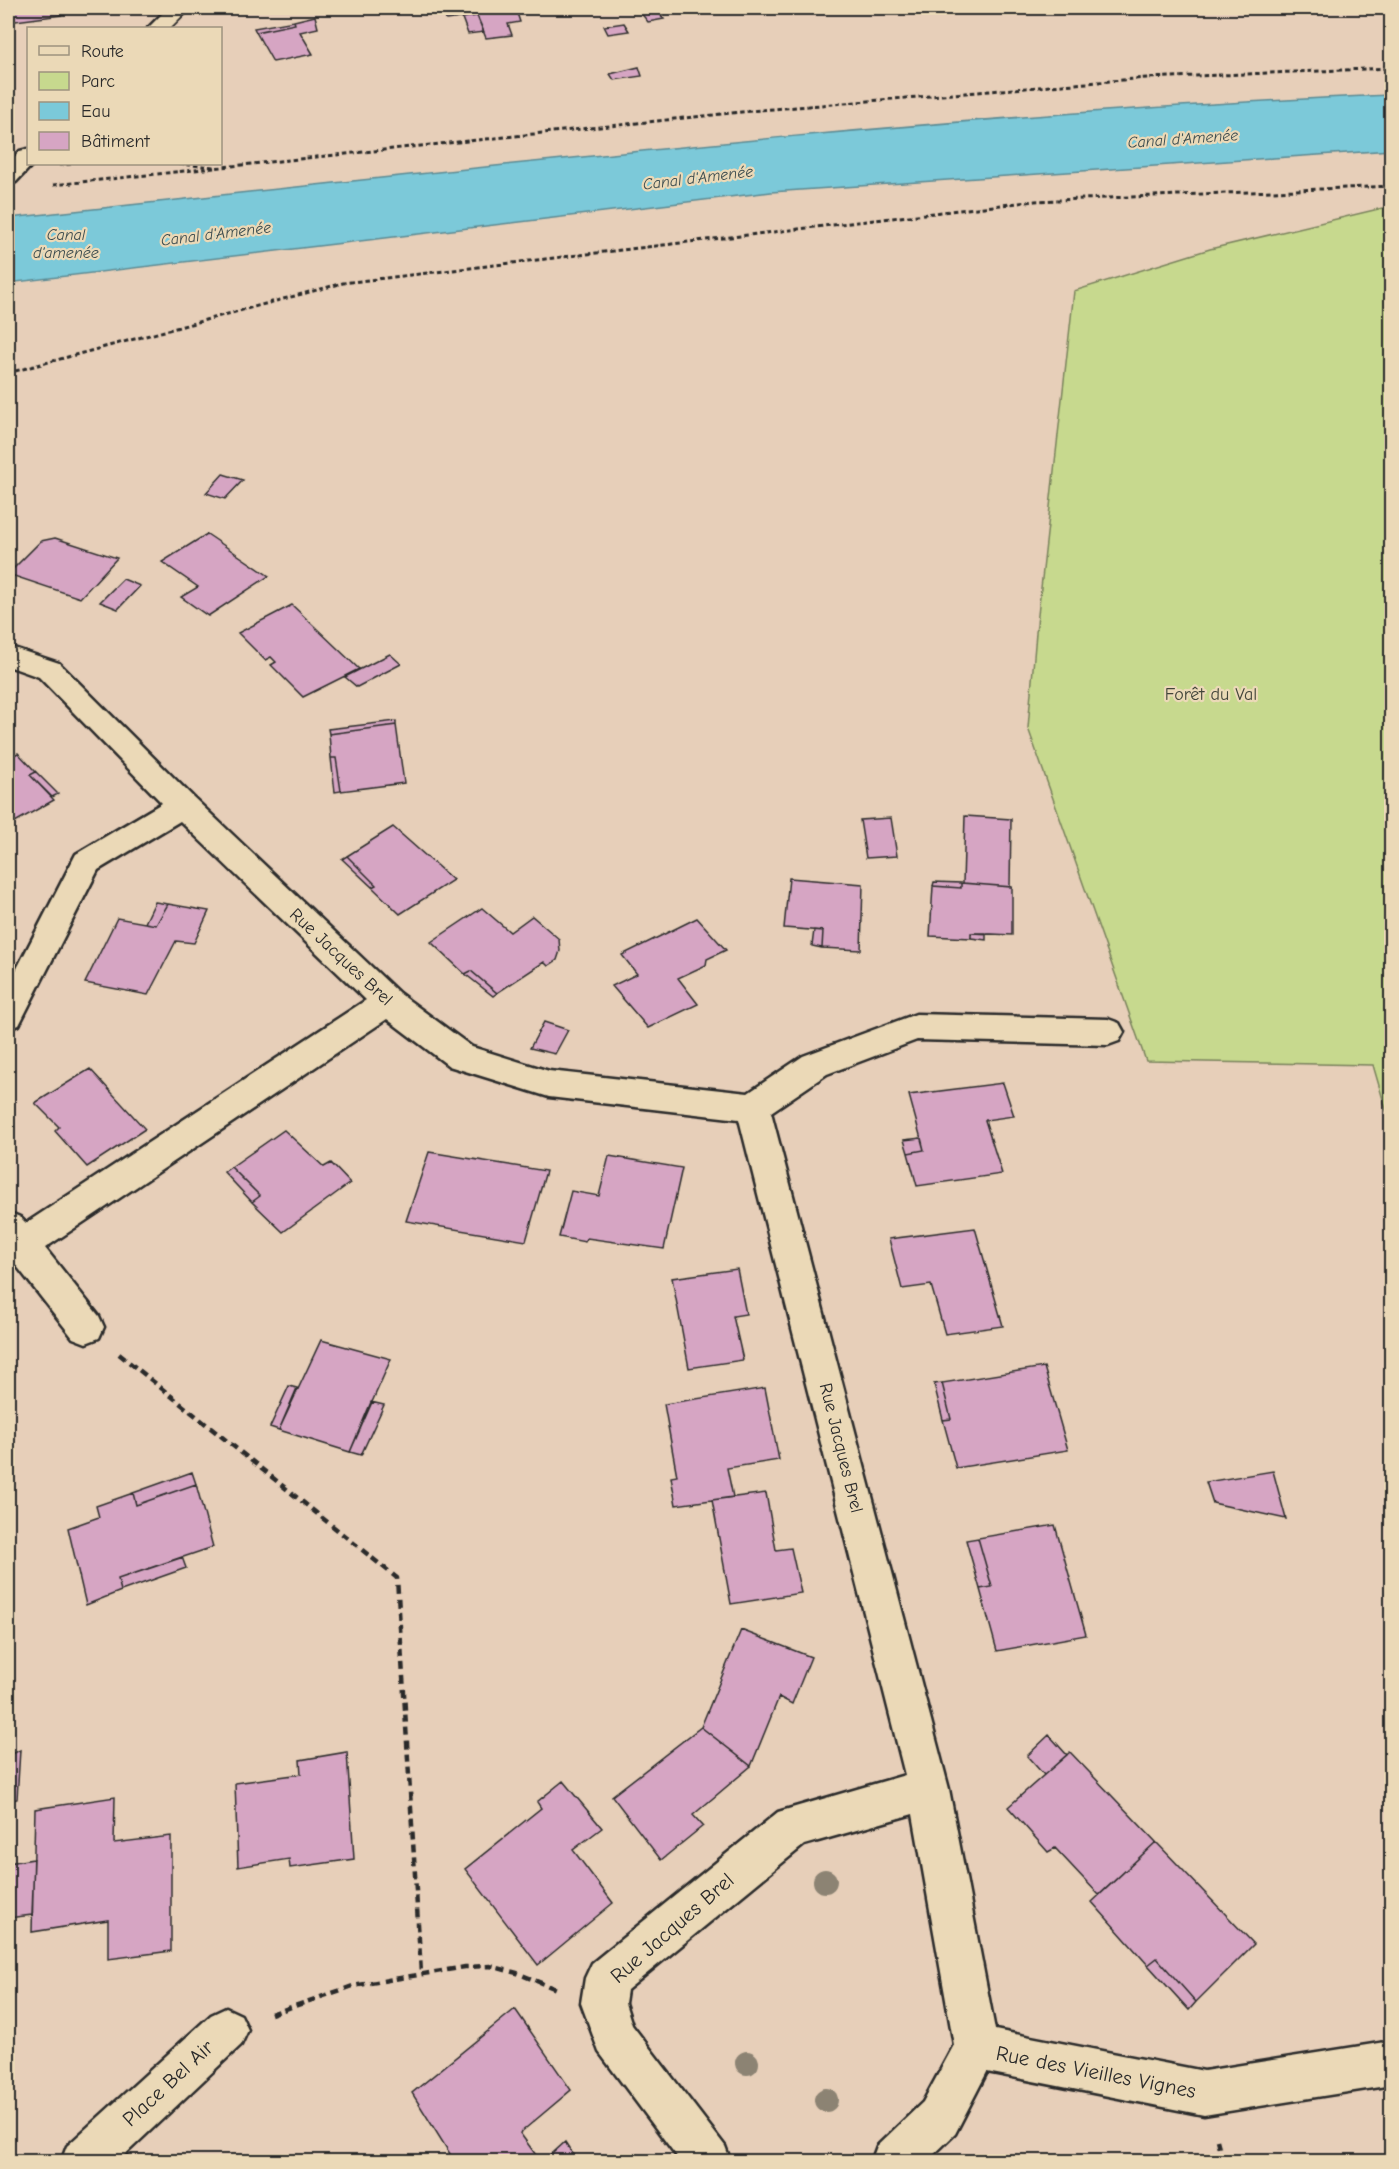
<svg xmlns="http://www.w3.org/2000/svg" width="1399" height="2169" viewBox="0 0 1399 2169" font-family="'Comic Neue',sans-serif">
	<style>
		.green { fill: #c7d98e; stroke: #79825c; stroke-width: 1.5 }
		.water { fill: #7bc9d9; stroke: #5b8a93; stroke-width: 1.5 }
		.building { fill: #d6a5c3; stroke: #2b2b2b; stroke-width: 1.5 }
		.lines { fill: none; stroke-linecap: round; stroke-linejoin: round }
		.street-casing { stroke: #2b2b2b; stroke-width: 5 }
		.secondary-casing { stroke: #2b2b2b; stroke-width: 5 }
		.path-far1 { stroke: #2b2b2b; stroke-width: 3; stroke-dasharray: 4.5 3; stroke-linecap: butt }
		.path { stroke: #2b2b2b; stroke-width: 4.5; stroke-dasharray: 8 5; stroke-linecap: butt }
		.street { fill: #ebd9b7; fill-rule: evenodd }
		.secondary { fill: #ebd9b7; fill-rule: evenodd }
		.tree { fill: #8c8373 }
		.labels { text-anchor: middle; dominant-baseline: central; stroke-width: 4.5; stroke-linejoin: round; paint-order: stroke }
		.far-water-label { font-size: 16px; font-style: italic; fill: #3b4b4e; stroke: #ebd9b7 }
		.park-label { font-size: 18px; fill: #42453a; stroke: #ebd9b7 }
		.street-label { font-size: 18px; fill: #2b2b2b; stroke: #ebd9b7 }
		.near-street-label { font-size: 21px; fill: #2b2b2b; stroke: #ebd9b7 }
	</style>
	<rect width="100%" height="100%" fill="#e7cfb9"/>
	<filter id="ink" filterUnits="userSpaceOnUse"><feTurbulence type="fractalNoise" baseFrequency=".0167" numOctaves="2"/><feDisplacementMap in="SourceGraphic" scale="12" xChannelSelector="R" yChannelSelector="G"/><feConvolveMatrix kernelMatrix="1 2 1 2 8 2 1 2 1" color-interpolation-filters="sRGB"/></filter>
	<g filter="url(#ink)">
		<path class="green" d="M 1391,206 L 1392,206 L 1391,1127 L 1373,1065 L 1146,1061 L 1028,728 L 1036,633 L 1074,291 L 1210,249 Z"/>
		<path class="water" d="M 1391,95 L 1391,150 L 771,192 L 8,283 L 8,218 C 468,169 929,114 1391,95 Z"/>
		<path class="building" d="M 8,8 L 59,8 L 61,15 L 8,22 Z
			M 442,8 L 498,8 L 500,12 L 516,10 L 520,22 L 508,24 L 512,35 L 486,38 L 477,16 L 446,20 Z
			M 637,8 L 655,8 L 664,19 L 648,22 Z
			M 315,16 L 318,28 L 300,32 L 313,54 L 273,62 L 256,32 L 295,24 L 294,21 Z
			M 477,16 L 484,32 L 468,34 L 462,18 Z
			M 294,21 L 295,24 L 256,32 L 254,28 Z
			M 624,23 L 629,31 L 608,34 L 604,26 Z
			M 639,67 L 642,76 L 614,80 L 610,74 Z
			M 223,474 L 243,480 L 225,499 L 206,493 Z
			M 207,534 L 269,576 L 208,616 L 181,597 L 198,587 L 162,562 Z
			M 55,538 L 117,558 L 80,598 L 8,574 L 41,541 Z
			M 123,579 L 140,586 L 118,609 L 100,602 Z
			M 292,605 L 359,669 L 303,697 L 271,665 L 276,662 L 271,657 L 265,660 L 238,633 Z
			M 390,654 L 401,664 L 357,687 L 345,677 Z
			M 396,721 L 396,725 L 329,734 L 328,729 Z
			M 396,725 L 404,783 L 341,791 L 336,758 L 331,758 L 329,734 Z
			M 18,753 L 36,772 L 30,775 L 54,800 L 8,826 L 8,758 Z
			M 331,758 L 336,758 L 341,791 L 335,792 Z
			M 36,772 L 58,794 L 52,797 L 30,775 Z
			M 965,816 L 1011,819 L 1010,887 L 963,883 Z
			M 891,818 L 897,856 L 866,858 L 860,820 Z
			M 393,827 L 453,880 L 400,914 L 372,887 L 376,885 L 347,856 Z
			M 347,856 L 376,885 L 372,887 L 342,859 Z
			M 789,878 L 863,884 L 861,950 L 822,948 L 823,931 L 784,928 Z
			M 934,882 L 961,883 L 961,888 L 933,886 Z
			M 961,883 L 1012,887 L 1012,935 L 971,933 L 971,938 L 930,936 L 933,886 L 961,888 Z
			M 155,902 L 168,904 L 156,925 L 145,923 Z
			M 168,904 L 209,911 L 194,943 L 176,941 L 148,995 L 85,983 L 117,918 L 156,925 Z
			M 482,908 L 510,932 L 532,916 L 559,939 L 560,951 L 557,960 L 548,966 L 544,962 L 497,993 L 471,971 L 465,974 L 431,942 Z
			M 697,918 L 726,950 L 707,959 L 706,965 L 678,978 L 698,1004 L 648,1028 L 612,986 L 637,974 L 622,955 Z
			M 814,930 L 823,931 L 822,948 L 812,946 Z
			M 971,933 L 986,933 L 986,940 L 971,938 Z
			M 471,971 L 497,993 L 493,996 L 465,974 Z
			M 544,1022 L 568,1030 L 555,1054 L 530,1048 Z
			M 90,1069 L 145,1129 L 87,1167 L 55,1131 L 59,1127 L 35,1103 Z
			M 1003,1083 L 1014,1116 L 985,1120 L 1002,1174 L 917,1186 L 908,1153 L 924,1150 L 909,1095 Z
			M 284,1130 L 324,1167 L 331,1163 L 350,1183 L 283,1232 L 252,1202 L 260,1196 L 231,1167 Z
			M 921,1138 L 924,1150 L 908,1153 L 904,1140 Z
			M 429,1152 L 546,1171 L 526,1241 L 406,1221 Z
			M 609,1156 L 682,1168 L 664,1249 L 587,1238 L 585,1242 L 559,1237 L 571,1191 L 599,1196 Z
			M 231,1167 L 260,1196 L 252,1202 L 224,1172 Z
			M 975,1228 L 1003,1326 L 945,1334 L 931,1285 L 902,1289 L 889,1239 Z
			M 737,1269 L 746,1314 L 733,1316 L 743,1360 L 689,1368 L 672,1278 Z
			M 321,1340 L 391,1359 L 350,1452 L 279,1430 Z
			M 1044,1367 L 1068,1450 L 956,1468 L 943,1420 L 951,1419 L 942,1383 Z
			M 942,1383 L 951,1419 L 943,1420 L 934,1384 Z
			M 289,1386 L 297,1388 L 279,1430 L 270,1427 Z
			M 765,1388 L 779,1460 L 727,1468 L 733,1497 L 676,1505 L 671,1477 L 677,1476 L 664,1404 Z
			M 371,1402 L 384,1405 L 361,1455 L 350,1452 Z
			M 1273,1471 L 1286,1519 L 1213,1503 L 1206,1482 Z
			M 192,1472 L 196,1484 L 136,1505 L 133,1493 Z
			M 196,1484 L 213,1547 L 118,1579 L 121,1591 L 86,1605 L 68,1528 L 99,1517 L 96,1506 L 133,1493 L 136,1505 Z
			M 766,1493 L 776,1550 L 791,1548 L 801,1593 L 731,1604 L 712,1500 Z
			M 1055,1525 L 1086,1635 L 997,1651 L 980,1589 L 992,1587 L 978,1538 Z
			M 978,1538 L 992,1587 L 980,1589 L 966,1540 Z
			M 182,1557 L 186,1568 L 121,1591 L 118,1579 Z
			M 741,1630 L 811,1657 L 792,1704 L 779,1697 L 751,1766 L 701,1727 Z
			M 701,1727 L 751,1766 L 693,1815 L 703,1826 L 661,1860 L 612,1796 Z
			M 1049,1735 L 1067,1755 L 1044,1775 L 1027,1756 Z
			M 20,1750 L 17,1799 L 8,1801 L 8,1756 Z
			M 347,1752 L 354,1859 L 290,1868 L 289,1859 L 238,1867 L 235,1783 L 301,1774 L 300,1760 Z
			M 1070,1752 L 1156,1842 L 1099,1895 L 1055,1848 L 1048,1852 L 1008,1807 Z
			M 563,1781 L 602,1828 L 573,1850 L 613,1903 L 538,1965 L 465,1869 L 541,1808 L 537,1802 Z
			M 115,1797 L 114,1843 L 171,1836 L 171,1951 L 108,1959 L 108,1920 L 32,1932 L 35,1809 Z
			M 1156,1842 L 1254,1944 L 1196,2002 L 1157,1958 L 1148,1965 L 1092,1902 Z
			M 34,1859 L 32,1915 L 8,1918 L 8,1863 Z
			M 1157,1958 L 1196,2002 L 1189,2010 L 1148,1965 Z
			M 515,2009 L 571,2090 L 520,2133 L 541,2162 L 455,2162 L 412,2093 Z
			M 565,2142 L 578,2162 L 543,2162 Z"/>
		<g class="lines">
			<defs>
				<path id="street" d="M 8,646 L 59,663 L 193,797 L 399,993 L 472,1047 L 549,1071 L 748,1093 L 803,1056 L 916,1014 L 1108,1019 L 1119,1023 L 1124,1032 L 1119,1041 L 1108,1045 L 917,1040 L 827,1074 L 771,1112 L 949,1789 L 995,2030 L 1204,2071 L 1392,2041 L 1392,2085 L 1204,2115 L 987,2072 L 955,2134 L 926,2162 L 871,2162 L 877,2146 L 923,2102 L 954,2045 L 913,1814 L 804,1845 L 627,1990 L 625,2003 L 632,2025 L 725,2146 L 731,2162 L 681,2162 L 599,2052 L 581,2003 L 585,1978 L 592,1963 L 778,1812 L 905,1775 L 739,1119 L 549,1097 L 449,1066 L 387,1019 L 45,1248 L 99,1316 L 104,1327 L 99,1338 L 86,1343 L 73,1338 L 9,1256 L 8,1212 L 20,1217 L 26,1223 L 366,1000 L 180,821 L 98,870 L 19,1025 L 8,1029 L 8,986 L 76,854 L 162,803 L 39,677 L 8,666 Z
					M 226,2008 L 241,2015 L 248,2030 L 241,2045 L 117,2162 L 61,2162 L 67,2146 L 211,2015 Z"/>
				<path id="secondary" d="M 168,8 L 190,8 L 170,28 L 148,28 Z
					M 28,149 L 28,164 L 33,164 L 16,182 L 8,184 L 8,164 L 20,151 Z"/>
			</defs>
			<use href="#street" class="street-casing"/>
			<use href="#secondary" class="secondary-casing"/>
			<path class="path-far1" d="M 179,164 L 214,167
				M 59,165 L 72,164
				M 53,185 L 760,110 L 1147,78 L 1392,68
				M 8,373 L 343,283 L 1035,201 L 1392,186"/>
			<path class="path" d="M 119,1354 L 397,1578 L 421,1973
				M 271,2014 L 353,1986 L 465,1967 L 490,1966 L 517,1973 L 556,1989
				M 1217,2140 L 1223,2162"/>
			<use href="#street" class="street"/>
			<use href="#secondary" class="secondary"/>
		</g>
		<g class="tree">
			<circle cx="825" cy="1881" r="12"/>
			<circle cx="747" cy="2063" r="12"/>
			<circle cx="826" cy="2100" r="12"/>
		</g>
	</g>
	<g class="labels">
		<g class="far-water-label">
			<text transform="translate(1183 139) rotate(-4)">Canal d'Amenée</text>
			<text transform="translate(698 178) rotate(-7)">Canal d'Amenée</text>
			<text transform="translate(216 234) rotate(-7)">Canal d'Amenée</text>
			<text x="66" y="235">Canal<tspan x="66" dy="18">d'amenée</tspan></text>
		</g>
		<g class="park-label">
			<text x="1211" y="694">Forêt du Val</text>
		</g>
		<g class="street-label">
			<text transform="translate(341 957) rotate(43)">Rue Jacques Brel</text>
			<text transform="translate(841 1448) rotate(76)">Rue Jacques Brel</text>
		</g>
		<g class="near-street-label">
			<text transform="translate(672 1928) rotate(-41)">Rue Jacques Brel</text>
			<text transform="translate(1096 2072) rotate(11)">Rue des Vieilles Vignes</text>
			<text transform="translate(168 2083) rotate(-43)">Place Bel Air</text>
		</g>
	</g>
	<rect width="1399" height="2169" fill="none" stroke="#ebd9b7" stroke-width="30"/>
	<rect x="15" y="15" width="1369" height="2139" fill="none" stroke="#2b2b2b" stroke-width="2" filter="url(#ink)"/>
	<rect x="27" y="27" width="195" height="138" fill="#ebd9b7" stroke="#9e937f" stroke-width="1.5"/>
	<rect x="39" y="46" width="30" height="9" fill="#ebd9b7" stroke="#9e937f" stroke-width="1.5"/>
	<text x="81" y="57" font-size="18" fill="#2b2b2b">Route</text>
	<rect x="39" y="72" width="30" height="18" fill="#c7d98e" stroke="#9e937f" stroke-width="1.5"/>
	<text x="81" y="87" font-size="18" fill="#2b2b2b">Parc</text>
	<rect x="39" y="102" width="30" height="18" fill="#7bc9d9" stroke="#9e937f" stroke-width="1.5"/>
	<text x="81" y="117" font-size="18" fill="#2b2b2b">Eau</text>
	<rect x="39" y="132" width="30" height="18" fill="#d6a5c3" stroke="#9e937f" stroke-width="1.5"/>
	<text x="81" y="147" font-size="18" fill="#2b2b2b">Bâtiment</text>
</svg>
